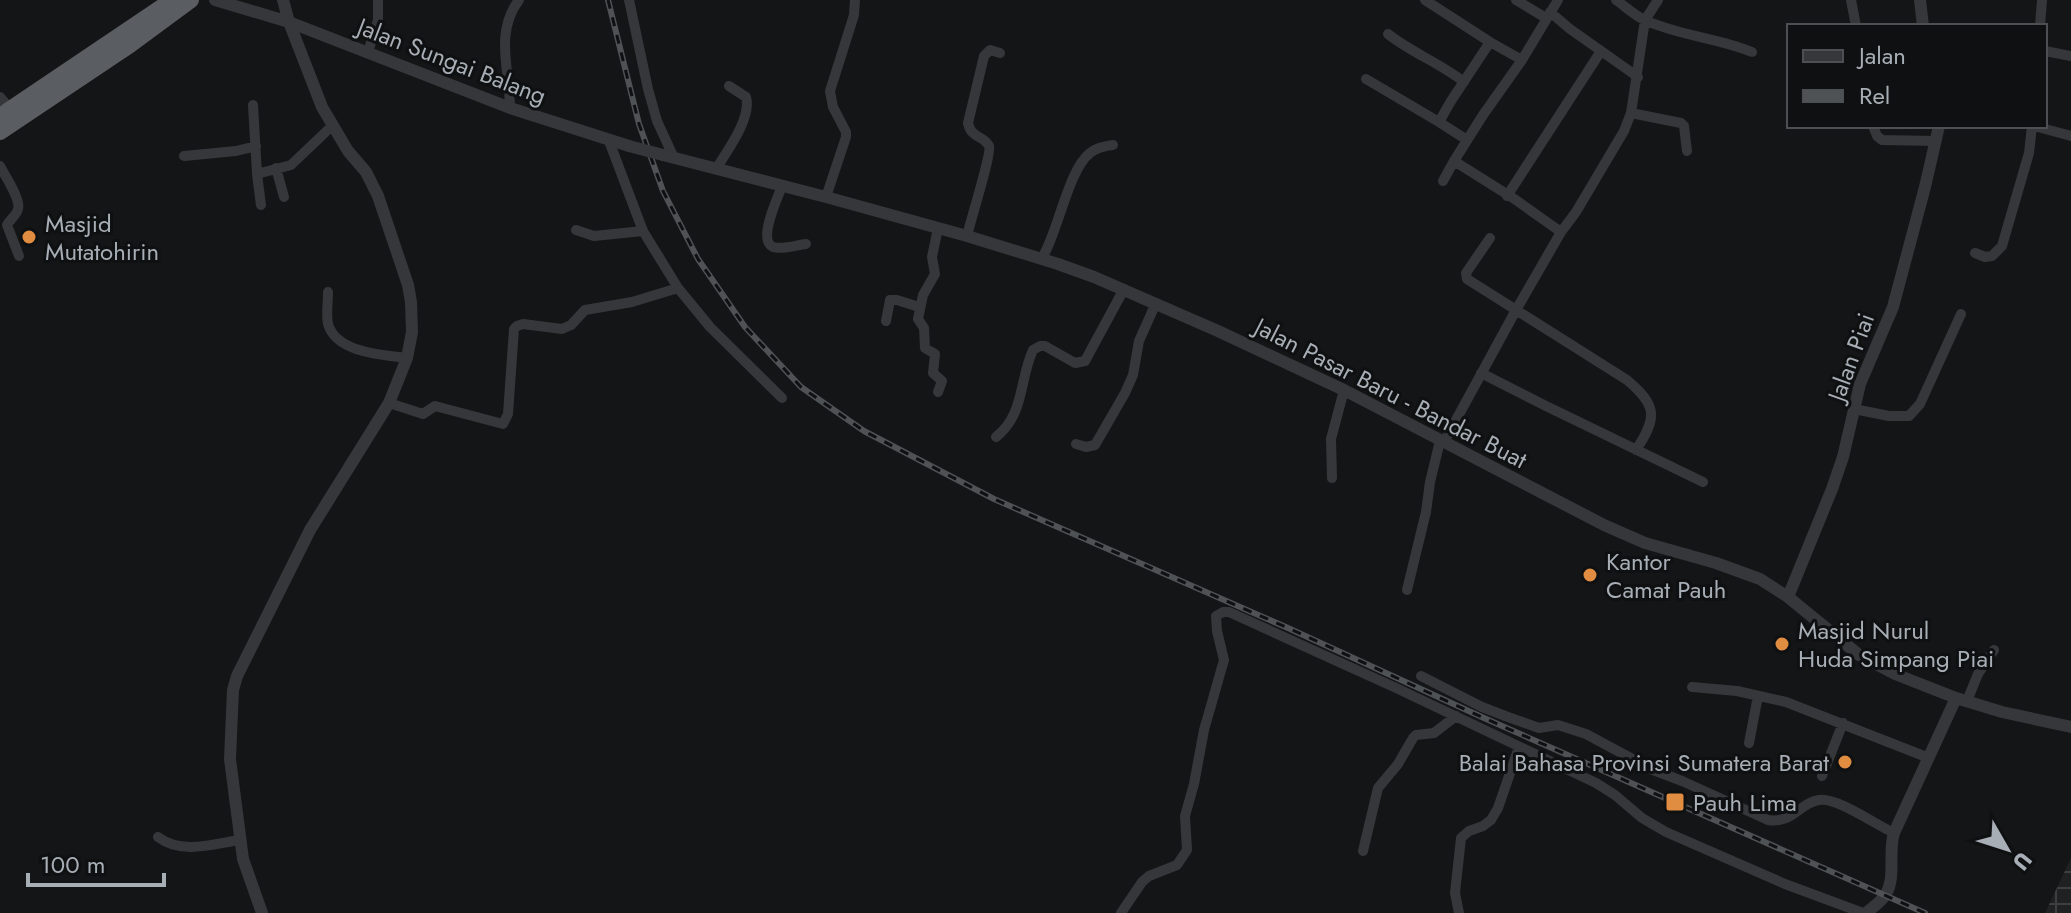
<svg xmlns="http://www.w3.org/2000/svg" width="2071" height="913" viewBox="0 0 2071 913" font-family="Jost,sans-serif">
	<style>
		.industrial { fill: url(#industrial-grid) }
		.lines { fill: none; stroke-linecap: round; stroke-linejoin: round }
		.minor { stroke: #36373a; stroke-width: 10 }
		.tertiary { stroke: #36373a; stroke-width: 12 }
		.trunk { stroke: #5a5e62; stroke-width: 16 }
		.rail-casing { stroke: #4f5255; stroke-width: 6 }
		.rail { stroke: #0f1011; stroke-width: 3; stroke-dasharray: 9; stroke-linecap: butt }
		.tertiary-bridge { stroke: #36373a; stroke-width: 12 }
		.poi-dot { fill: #e18d41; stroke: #0f1011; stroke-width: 3 }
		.labels { text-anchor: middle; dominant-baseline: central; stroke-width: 6; stroke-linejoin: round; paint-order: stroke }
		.street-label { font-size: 24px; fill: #a7aeb5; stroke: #0f1011 }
		.poi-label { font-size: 24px; fill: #a7aeb5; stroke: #0f1011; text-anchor: start }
	</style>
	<defs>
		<pattern id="industrial-grid" width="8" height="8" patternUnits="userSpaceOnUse" patternTransform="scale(2)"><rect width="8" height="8" fill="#202123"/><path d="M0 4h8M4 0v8" fill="none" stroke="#3e3f41"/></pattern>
	</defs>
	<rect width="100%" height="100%" fill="#141516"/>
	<path class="industrial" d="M 2071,858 L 2071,913 L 2045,913 Z"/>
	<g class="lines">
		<path class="minor" d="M 629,0 L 648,89 L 657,121 L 674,158
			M 1425,0 L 1490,42
			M 1516,0 L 1546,18
			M 1616,0 C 1626,7 1636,17 1647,21 C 1681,36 1718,38 1752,52
			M 1851,0 L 1856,26
			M 1550,12 L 1570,29 L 1638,77
			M 2040,26 L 2042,0
			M 1388,34 C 1412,53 1440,63 1464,82
			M 2045,51 L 2071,56
			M 368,52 L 378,20 L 378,0
			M 1366,79 L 1439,122 L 1451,101 L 1490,42 L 1522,60
			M 0,97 L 10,109
			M 253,105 L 257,174 L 291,165 L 333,125
			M 510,108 C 510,71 494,33 519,0
			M 1631,113 L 1681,123 L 1684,126 L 1687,151
			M 1439,122 L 1467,140
			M 1873,126 L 1877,136 L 1882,140 L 1936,141
			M 2034,126 L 2071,136
			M 609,141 L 643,231 L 678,288 L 710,327 L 782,398
			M 184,156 L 236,151 L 256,146
			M 1454,161 L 1483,115 L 1522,60 L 1558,0
			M 0,166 C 5,176 21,199 18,209 C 17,215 10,219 7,225 L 19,256
			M 276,168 L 284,197
			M 716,169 C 727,151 752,118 746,97 L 729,86
			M 257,174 L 261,205
			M 1443,181 L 1454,161 L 1513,198 L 1561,232
			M 782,186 C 778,198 757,240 773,247 C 782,250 797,245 806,244
			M 1507,196 L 1601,51
			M 826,197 L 846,137 L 846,132 L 833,107 L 830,91 L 854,15 L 855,0
			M 938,228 L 932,257 L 935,274 L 923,295 L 918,319 L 924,328 L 925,348 L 935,354 L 933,373 L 942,381 L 938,392
			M 576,230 L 594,236 L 643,231
			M 967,236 C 970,222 992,153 989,146 C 984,135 971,139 968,123 L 984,56 L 990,50 L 1000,53
			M 1490,238 L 1466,273 L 1467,279 L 1627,380 C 1658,406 1657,418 1636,450
			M 1975,253 L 1985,257 L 1992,256 L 2002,246 L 2029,153 L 2032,126
			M 1042,258 C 1058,233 1068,170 1090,153 C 1096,148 1105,146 1113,145
			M 328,292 C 328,302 326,315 328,324 C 336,353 384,355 407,358
			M 886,321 L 890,300 L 897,300 L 919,307
			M 1481,373 L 1546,406 L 1703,482
			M 389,403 L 423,414 L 435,406 L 503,424 L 508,414 L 514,329 L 517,326 L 523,324 L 562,329 L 571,325 L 585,310 L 632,302 L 678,288
			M 1854,409 L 1889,416 L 1909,416 L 1920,404 L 1961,314
			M 996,437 C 1025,414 1019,380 1033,350 L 1040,346 L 1045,346 L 1075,363 L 1085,361 L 1124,289
			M 1444,442 L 1516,310 L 1561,232 L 1576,212 L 1624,131 L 1631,113 L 1645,20 L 1658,0
			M 1076,444 L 1086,447 L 1095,445 L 1125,393 L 1133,375 L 1139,341 L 1156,303
			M 1332,478 L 1331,439 L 1344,390
			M 1407,590 L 1426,512 L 1430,482 L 1440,441
			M 1421,676 L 1482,707 L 1508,717 L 1539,728 L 1558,725 L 1586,734 L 1653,770 L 1682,781 L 1768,820 C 1793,824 1799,803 1819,800 C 1837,797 1876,825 1894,833
			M 1692,687 L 1737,691 L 1786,702 L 1929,758
			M 1967,701 L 1978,674 L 1994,650
			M 1749,743 L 1758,696
			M 1822,776 L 1843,723
			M 158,837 C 182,855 213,844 240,840
			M 1363,851 L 1378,788 L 1398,764 L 1413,738 L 1416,735 L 1434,733 L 1456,716
			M 1121,913 L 1142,882 L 1149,876 L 1177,865 L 1187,850 L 1185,816 L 1194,784 L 1204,730 L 1224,660 L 1217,631 L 1216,616 L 1223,612 L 1229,612 L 1394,687 L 1596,783 L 1615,795 L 1642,818 L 1666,832 L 1785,884 L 1863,913
			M 1459,913 L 1455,893 L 1461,838 L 1469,831 L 1483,826 L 1491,820 L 1498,808 L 1519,747"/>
		<path class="tertiary" d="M 215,0 L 289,22 L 510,108 L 629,146
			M 1920,0 L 1923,26
			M 663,155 L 826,197 L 967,236 L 1058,264 L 1094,277 L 1218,331 L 1344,390 L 1604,525 L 1645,543 L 1716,563 L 1760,579 L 1788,597 L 1859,655 L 1895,674 L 1956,698 L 2002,712 L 2071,727
			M 1788,597 L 1832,489 L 1843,457 L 1860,384 L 1893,307 L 1925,187 L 1939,126
			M 262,913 L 243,859 L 230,759 L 233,690 L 237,676 L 310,530 L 389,403 L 407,358 L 412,332 L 411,302 L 408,285 L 378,196 L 366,172 L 348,151 L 322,107 L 289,22 L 283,0
			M 1866,913 C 1873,907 1881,902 1886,894 C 1896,877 1888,852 1894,833 L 1956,698"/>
		<path class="trunk" d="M 0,116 L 172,0
			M 0,132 L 130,45 L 191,0"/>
		<defs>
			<path id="rail" d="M 608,0 L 639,124 L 663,191 L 698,259 L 745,327 L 801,387 L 864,431 L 994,499 L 1288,628 L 1484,718 L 1925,913"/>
		</defs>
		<use href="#rail" class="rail-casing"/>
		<use href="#rail" class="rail"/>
		<path class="tertiary-bridge" d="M 629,146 L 663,155"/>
	</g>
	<g class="poi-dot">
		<circle cx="29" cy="237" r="8"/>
		<circle cx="1590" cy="575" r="8"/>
		<circle cx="1782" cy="644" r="8"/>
		<circle cx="1845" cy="762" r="8"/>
		<rect x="1665" y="792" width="20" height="20" rx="4"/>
	</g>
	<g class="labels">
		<g class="street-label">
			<text transform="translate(452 61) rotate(21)">Jalan Sungai Balang</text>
			<text transform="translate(1851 357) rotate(-70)">Jalan Piai</text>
			<text transform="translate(1391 393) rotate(27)">Jalan Pasar Baru - Bandar Buat</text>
		</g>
		<g class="poi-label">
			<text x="45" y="223">Masjid<tspan x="45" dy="28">Mutatohirin</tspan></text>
			<text x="1606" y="561">Kantor<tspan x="1606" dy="28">Camat Pauh</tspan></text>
			<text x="1798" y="630">Masjid Nurul<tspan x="1798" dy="28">Huda Simpang Piai</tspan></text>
			<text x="1829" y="762" text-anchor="end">Balai Bahasa Provinsi Sumatera Barat</text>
			<text x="1693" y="802">Pauh Lima</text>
		</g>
	</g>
	<rect x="1787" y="24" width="260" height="104" fill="#0f1011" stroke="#4c4f53" stroke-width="2"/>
	<rect x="1803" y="50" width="40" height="12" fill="#36373a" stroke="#4c4f53" stroke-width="2"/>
	<text x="1859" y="64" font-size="24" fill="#a7aeb5">Jalan</text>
	<rect x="1803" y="90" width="40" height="12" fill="#4f5255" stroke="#4c4f53" stroke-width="2"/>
	<text x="1859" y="104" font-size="24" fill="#a7aeb5">Rel</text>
	<g transform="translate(2007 849) rotate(129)" stroke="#0f1011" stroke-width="6" paint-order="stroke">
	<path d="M0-6L14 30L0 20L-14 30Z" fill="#a7aeb5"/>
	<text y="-12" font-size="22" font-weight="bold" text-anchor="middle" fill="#a7aeb5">U</text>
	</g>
	<path d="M28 873v12h136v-12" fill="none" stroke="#a7aeb5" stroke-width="4"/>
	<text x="40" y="873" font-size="24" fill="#a7aeb5" stroke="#0f1011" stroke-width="6" paint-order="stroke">100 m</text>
</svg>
